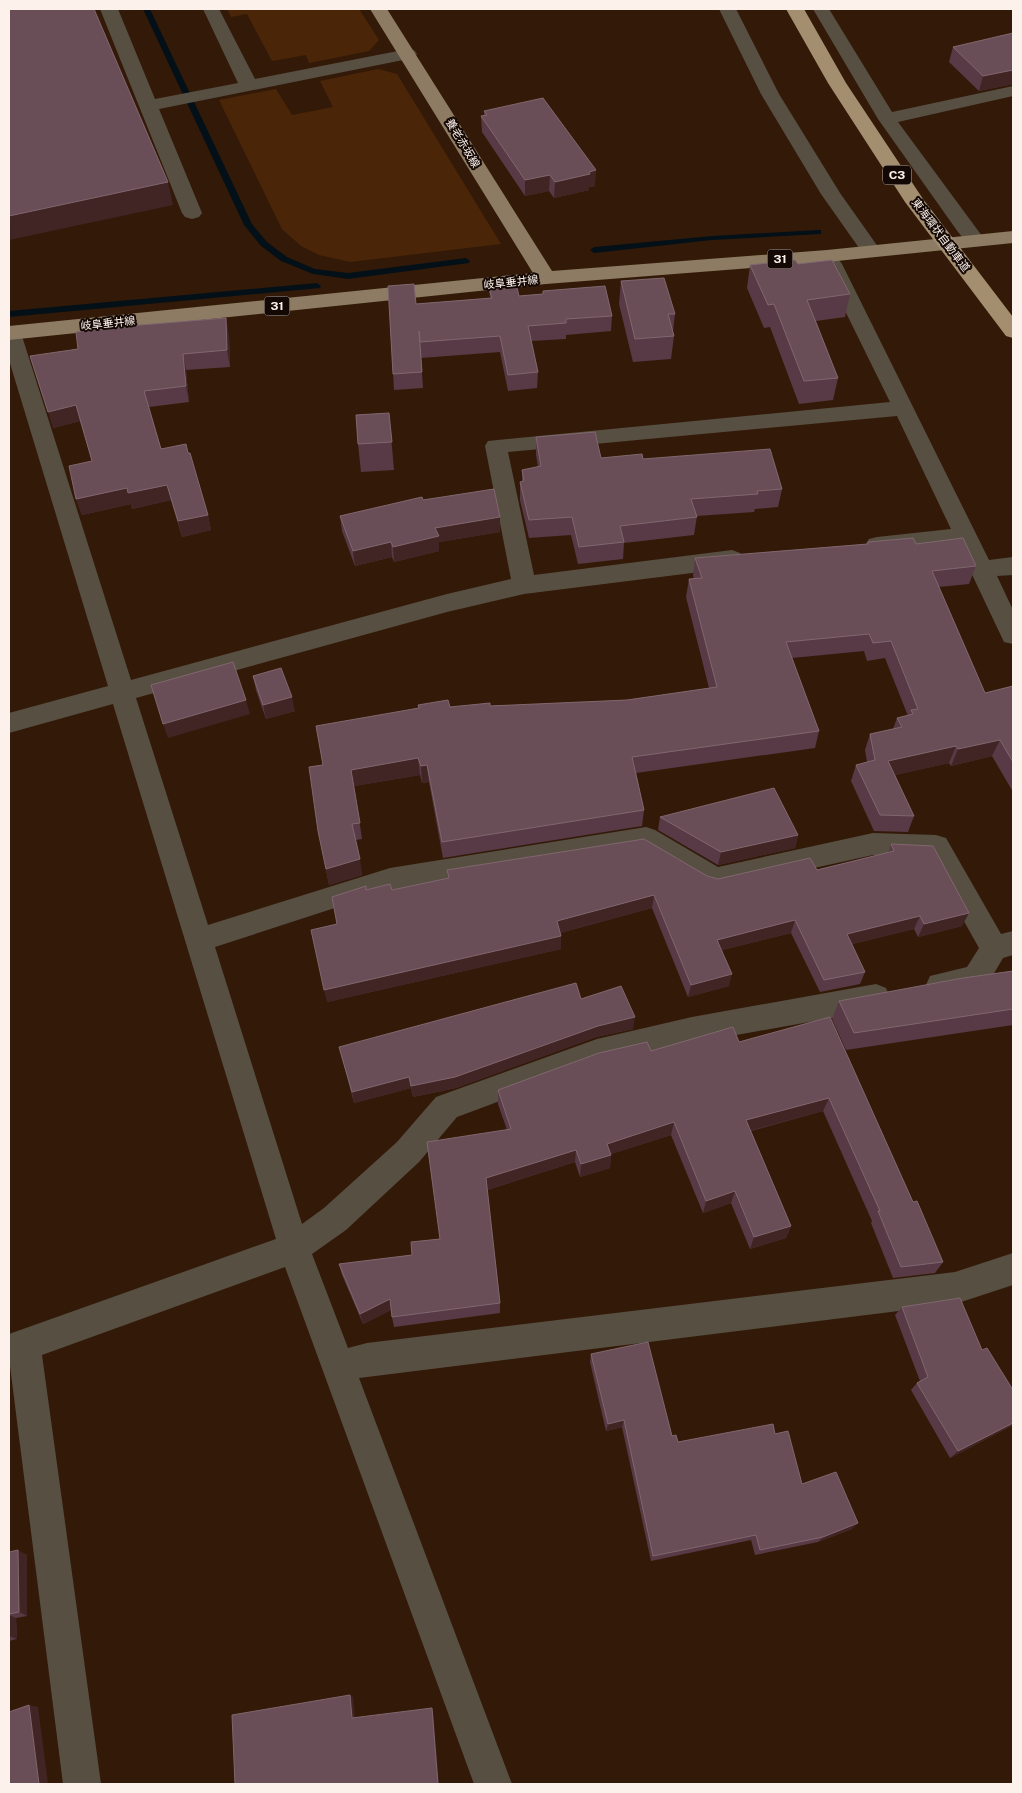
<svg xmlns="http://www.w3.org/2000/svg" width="1022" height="1793" viewBox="0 0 1022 1793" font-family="'Public Sans','Noto Sans JP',sans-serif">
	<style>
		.green { fill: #4b2508 }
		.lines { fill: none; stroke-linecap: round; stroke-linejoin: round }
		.stream { fill: #041018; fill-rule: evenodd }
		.minor { fill: #584f43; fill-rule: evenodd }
		.major { fill: #8d7c63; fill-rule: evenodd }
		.highway { fill: #a38e70; fill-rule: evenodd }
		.wall { fill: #573a45 }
		.shaded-wall { fill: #412525 }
		.building { fill: #694e57; stroke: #80676e }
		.labels { text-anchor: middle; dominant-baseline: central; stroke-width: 4; stroke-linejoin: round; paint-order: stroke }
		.far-street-label { font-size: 11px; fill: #fdf2eb; stroke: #130803 }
		.shield { fill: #130803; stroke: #b7aca5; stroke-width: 1 }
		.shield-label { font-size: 12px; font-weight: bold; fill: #fdf2eb }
	</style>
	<rect width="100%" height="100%" fill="#331a08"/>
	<path class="green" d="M 227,9 L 359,9 L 379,40 L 369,51 L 309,63 L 306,55 L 272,61 L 247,14 L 231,17 Z
		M 378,69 L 397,74 L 501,244 L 350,262 L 319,255 L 301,246 L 282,229 L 219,100 L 276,89 L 292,115 L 333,107 L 320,81 Z"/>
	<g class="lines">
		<path class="stream" d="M 143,9 L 150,9 L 252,224 L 267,242 L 287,257 L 315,269 L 348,273 L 466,258 L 470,261 L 469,263 L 348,279 L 313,274 L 281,261 L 261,246 L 244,225 Z
			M 818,230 L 821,230 L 821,234 L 712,240 L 594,253 L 590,250 L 594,247 L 712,236 Z
			M 317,283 L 321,286 L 320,288 L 9,317 L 9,311 Z"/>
		<path class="minor" d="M 100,9 L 118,9 L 155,99 L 238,83 L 203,9 L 219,9 L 255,79 L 408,49 L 414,50 L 417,54 L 414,58 L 408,59 L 159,109 L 202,213 L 199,217 L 192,219 L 185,217 L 182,213 Z
			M 719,9 L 736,9 L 779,94 L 840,193 L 881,251 L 878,255 L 871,257 L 864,255 L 821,194 L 761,94 Z
			M 813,9 L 829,9 L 892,112 L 1013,86 L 1013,96 L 898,122 L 982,236 L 985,240 L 982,244 C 969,247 966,241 958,232 L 878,119 Z
			M 832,258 L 839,260 L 842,264 L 989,560 L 1013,557 L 1013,575 L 997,576 L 1013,610 L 1013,644 L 1004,642 L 958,545 L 877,553 L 869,551 L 865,545 L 869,539 L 877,537 L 951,529 L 897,416 L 508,452 L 534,575 L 732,550 L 740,553 L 744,559 L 740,565 L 732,568 L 524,594 L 447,612 L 136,698 L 208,925 L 390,868 L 646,827 L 655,830 L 718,867 L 873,833 L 936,835 L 946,838 L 1001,934 L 1013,931 L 1013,955 L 1003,958 L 986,987 L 940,998 L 930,994 L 926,985 L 930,976 L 967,967 L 979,948 L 928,857 L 873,855 L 715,890 L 705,887 L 643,850 L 390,890 L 215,947 L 302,1224 L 324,1208 L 397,1142 L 436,1097 L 597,1039 L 692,1017 L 876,984 L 886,988 L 890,997 L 886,1006 L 876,1010 L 692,1043 L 597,1065 L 457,1117 L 419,1162 L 346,1230 L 312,1254 L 348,1348 L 367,1343 L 955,1272 L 1013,1253 L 1013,1285 L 955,1304 L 359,1378 L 512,1784 L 474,1784 L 285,1267 L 42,1355 L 101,1784 L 63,1784 L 10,1366 L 9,1366 L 9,1334 L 276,1239 L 113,704 L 9,733 L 9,713 L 108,686 L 9,360 L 9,327 L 18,328 L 21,333 L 131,680 L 447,594 L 511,579 L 485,446 L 488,441 L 890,402 L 822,264 L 825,260 Z"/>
		<path class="major" d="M 370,9 L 387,9 L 552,271 L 827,250 L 1013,231 L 1013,243 L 827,262 L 546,284 L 9,340 L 9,326 L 533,273 Z"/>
		<path class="highway" d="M 786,9 L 804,9 L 846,83 L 923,199 L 1013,317 L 1013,338 L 1006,336 L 905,202 L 828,83 Z"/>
	</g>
	<path class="wall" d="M 1013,33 L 1013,84 L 979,91 L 949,62 L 953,47 Z
		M 484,111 L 595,186 L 589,187 L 589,190 L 554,198 L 549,191 L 525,196 L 482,132 L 481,116 L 484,115 Z
		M 798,264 L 850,294 L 845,317 L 816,321 L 838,378 L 833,400 L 799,404 L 770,327 L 764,328 L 747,288 L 750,265 Z
		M 621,281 L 675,314 L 673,331 L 674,336 L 671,359 L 633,362 L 619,304 Z
		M 388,286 L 416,304 L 490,298 L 489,289 L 519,296 L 543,294 L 543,291 L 612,316 L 611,331 L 566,335 L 566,339 L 531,341 L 538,372 L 537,388 L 508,391 L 500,352 L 421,358 L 423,388 L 394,390 Z
		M 229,334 L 230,367 L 186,370 L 189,402 L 149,407 L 161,449 L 208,515 L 211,530 L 182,537 L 171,500 L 132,509 L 131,504 L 82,515 L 76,499 L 92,461 L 80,421 L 53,428 L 78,349 Z
		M 389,413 L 394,470 L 361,472 L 358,444 Z
		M 536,437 L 601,458 L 643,459 L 782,489 L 778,507 L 755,509 L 754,512 L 697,516 L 694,535 L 624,543 L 623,559 L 578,564 L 571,535 L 529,538 L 520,500 L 520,482 L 522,482 L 522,470 L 538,467 L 536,455 Z
		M 423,500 L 500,532 L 439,542 L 439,551 L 394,562 L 392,557 L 355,566 L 342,531 L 340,516 Z
		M 868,542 L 916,544 L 976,566 L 969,584 L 939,587 L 985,693 L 1013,686 L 1013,792 L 992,756 L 951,766 L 949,763 L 895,775 L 914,816 L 908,832 L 874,831 L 851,781 L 856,765 L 867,762 L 865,750 L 870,734 L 893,729 L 897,718 L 908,716 L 885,658 L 867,661 L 864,651 L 792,658 L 819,731 L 815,748 L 636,773 L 644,810 L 642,826 L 443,858 L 429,782 L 422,783 L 420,775 L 354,786 L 362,839 L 356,840 L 362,875 L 329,885 L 318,831 L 323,765 L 419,709 L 418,705 L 450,707 L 490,706 L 627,700 L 709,688 L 686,597 L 689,579 L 694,579 L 693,576 L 695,558 L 867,544 Z
		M 253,676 L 295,711 L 266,719 L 256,690 Z
		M 660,817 L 798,835 L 795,848 L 718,865 L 658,830 Z
		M 891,844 L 962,926 L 918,937 L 914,929 L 852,944 L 865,972 L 860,984 L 820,992 L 791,933 L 722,950 L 729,986 L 688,997 L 652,908 L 560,933 L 561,949 L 327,1002 L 337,924 L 366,890 L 392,890 L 448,878 L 447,870 L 707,876 L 718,879 L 817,870 L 888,853 Z
		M 1013,971 L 1013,1025 L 846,1050 L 832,1019 L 839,1001 Z
		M 581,999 L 633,1029 L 596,1037 L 456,1088 L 413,1097 L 411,1088 L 354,1103 L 339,1047 Z
		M 830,1017 L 913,1202 L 943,1262 L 935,1273 L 893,1278 L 871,1223 L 872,1221 L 823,1111 L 751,1131 L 791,1226 L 786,1238 L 750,1249 L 731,1203 L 703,1213 L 671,1135 L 611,1154 L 610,1168 L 580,1177 L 575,1162 L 487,1190 L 500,1303 L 500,1313 L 394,1327 L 392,1317 L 391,1310 L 363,1324 L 342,1275 L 339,1264 L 412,1255 L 440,1239 L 507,1130 L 498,1104 L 498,1090 L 651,1051 L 739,1042 Z
		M 902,1307 L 982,1350 L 1013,1390 L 1013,1425 L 950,1458 L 911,1390 L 917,1383 L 920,1381 L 895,1315 Z
		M 591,1354 L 678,1442 L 775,1434 L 802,1484 L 852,1529 L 818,1542 L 755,1555 L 751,1540 L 651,1561 L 622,1427 L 606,1431 L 590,1362 Z
		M 9,1552 L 27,1555 L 27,1616 L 16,1618 L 17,1639 L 9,1641 Z"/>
	<path class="shaded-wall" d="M 1013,70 L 1013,84 L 979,91 L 983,76 Z
		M 596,170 L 595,186 L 589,187 L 589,190 L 554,198 L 555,182 Z
		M 550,175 L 549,191 L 525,196 L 525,180 Z
		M 168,182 L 173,205 L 9,240 L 9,216 Z
		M 226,318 L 229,334 L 230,367 L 227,350 Z
		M 183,354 L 186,370 L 189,402 L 186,386 Z
		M 76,405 L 81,421 L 53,428 L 48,412 Z
		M 167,485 L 171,500 L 132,509 L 128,493 Z
		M 127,488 L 131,504 L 82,515 L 76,499 Z
		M 208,515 L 211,530 L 182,537 L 178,521 Z
		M 500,517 L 500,532 L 439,542 L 439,551 L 394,562 L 393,547 L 435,528 Z
		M 391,542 L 392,557 L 355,566 L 353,551 Z
		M 292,697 L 295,711 L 266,719 L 263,705 Z
		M 246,700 L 250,714 L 168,738 L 163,724 Z
		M 1000,740 L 992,756 L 951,766 L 958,749 Z
		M 956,746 L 949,763 L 882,778 L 888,761 Z
		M 418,758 L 420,775 L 354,786 L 351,770 Z
		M 427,765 L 429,782 L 422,783 L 421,766 Z
		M 798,835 L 795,848 L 718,865 L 721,852 Z
		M 360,859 L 362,875 L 329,885 L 326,869 Z
		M 654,895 L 652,908 L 556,934 L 557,921 Z
		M 969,913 L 962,926 L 918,937 L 924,924 Z
		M 920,916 L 914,929 L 843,946 L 847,934 Z
		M 795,920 L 791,933 L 714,952 L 717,940 Z
		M 561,936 L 561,949 L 327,1002 L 324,990 Z
		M 732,974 L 729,986 L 688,997 L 691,985 Z
		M 635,1017 L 633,1029 L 596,1037 L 456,1088 L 413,1097 L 411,1086 L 598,1026 Z
		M 409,1077 L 411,1088 L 354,1103 L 352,1092 Z
		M 829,1098 L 823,1111 L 742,1133 L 746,1120 Z
		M 674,1122 L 671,1135 L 605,1156 L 607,1144 Z
		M 576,1150 L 575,1162 L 486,1190 L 486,1178 Z
		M 611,1155 L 610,1168 L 580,1177 L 581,1164 Z
		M 735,1191 L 731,1203 L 703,1213 L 706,1201 Z
		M 791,1226 L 786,1238 L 750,1249 L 754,1237 Z
		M 390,1299 L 393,1309 L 363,1324 L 360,1314 Z
		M 624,1420 L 622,1427 L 606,1431 L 608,1424 Z
		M 1013,1423 L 1013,1425 L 950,1458 L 958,1451 Z
		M 858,1523 L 852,1529 L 818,1542 L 823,1537 Z
		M 18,1550 L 27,1555 L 27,1616 L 19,1612 Z
		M 9,1615 L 16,1618 L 17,1639 L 9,1636 Z
		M 350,1695 L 353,1697 L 355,1720 L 352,1718 Z
		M 29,1705 L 38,1707 L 48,1784 L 39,1784 Z
		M 432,1708 L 433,1710 L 439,1784 L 438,1784 Z"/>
	<path class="building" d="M 9,9 L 94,9 L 168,182 L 9,216 Z
		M 1013,33 L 1013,70 L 983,76 L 953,47 Z
		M 543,98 L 596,170 L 589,172 L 590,174 L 555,182 L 550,175 L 525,180 L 481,116 L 487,115 L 484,111 Z
		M 795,260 L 798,264 L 832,260 L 850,294 L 807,300 L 838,378 L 804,381 L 774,304 L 768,305 L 750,265 Z
		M 664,278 L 675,314 L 668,314 L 674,336 L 635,339 L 621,281 Z
		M 516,283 L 519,296 L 543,294 L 543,291 L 605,286 L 612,316 L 566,319 L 566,323 L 528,326 L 538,372 L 508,375 L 500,336 L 420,342 L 419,331 L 422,372 L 393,374 L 388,286 L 414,284 L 416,304 L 492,298 L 489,289 Z
		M 226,318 L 227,350 L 183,354 L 186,386 L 144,391 L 161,449 L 186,444 L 188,453 L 190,453 L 208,515 L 178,521 L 167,485 L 128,493 L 127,488 L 76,499 L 69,466 L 92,461 L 76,405 L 48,412 L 30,356 L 78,349 L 76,332 L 128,326 Z
		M 389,413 L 392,442 L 358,444 L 356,415 Z
		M 595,432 L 601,458 L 642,454 L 643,459 L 770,449 L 782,489 L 757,491 L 758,494 L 691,499 L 697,517 L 620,526 L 624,542 L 579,547 L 572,517 L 529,520 L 520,482 L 524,481 L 522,470 L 541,466 L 536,437 Z
		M 494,489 L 500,517 L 435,528 L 439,536 L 393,547 L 391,542 L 353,551 L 340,516 L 422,497 L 423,500 Z
		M 913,538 L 916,544 L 963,538 L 976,566 L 932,571 L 985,693 L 1013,686 L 1013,762 L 1000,740 L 958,749 L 956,746 L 888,761 L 914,816 L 880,815 L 856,765 L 875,760 L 870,734 L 902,727 L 897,718 L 913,714 L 911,710 L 918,709 L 891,641 L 873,643 L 869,634 L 786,642 L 819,731 L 632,757 L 644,810 L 442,842 L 427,765 L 421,766 L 418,758 L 351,770 L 360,823 L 352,824 L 360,859 L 326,869 L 318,831 L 309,767 L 323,765 L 316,726 L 419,708 L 418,705 L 448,700 L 450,707 L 490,703 L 490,706 L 627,700 L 717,687 L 689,579 L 702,578 L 695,558 L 868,544 L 868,542 Z
		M 233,662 L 246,700 L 163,724 L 151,685 Z
		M 281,668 L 292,697 L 263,705 L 253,676 Z
		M 774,788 L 798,835 L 721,852 L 660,817 Z
		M 644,839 L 707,876 L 718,879 L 810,858 L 817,870 L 894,851 L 891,844 L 933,846 L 969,913 L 924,924 L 920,916 L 847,934 L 865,972 L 824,980 L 795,920 L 717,940 L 732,974 L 691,985 L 654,895 L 557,921 L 561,936 L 324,990 L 311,930 L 337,924 L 332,897 L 366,886 L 366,890 L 390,884 L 392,890 L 449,878 L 447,870 Z
		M 1013,971 L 1013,1009 L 854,1033 L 839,1001 L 963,978 Z
		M 576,983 L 581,999 L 621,986 L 635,1017 L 598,1026 L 455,1077 L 411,1086 L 409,1077 L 352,1092 L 339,1047 Z
		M 830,1017 L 913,1202 L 917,1201 L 943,1262 L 901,1267 L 878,1211 L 880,1211 L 829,1098 L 746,1120 L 791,1226 L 754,1237 L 735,1191 L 706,1201 L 674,1122 L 607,1144 L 611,1155 L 581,1164 L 576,1150 L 486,1178 L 500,1303 L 392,1317 L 390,1299 L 360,1314 L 339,1264 L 412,1255 L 411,1242 L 440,1239 L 427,1142 L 511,1129 L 498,1090 L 599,1053 L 647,1042 L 651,1051 L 733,1027 L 739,1042 Z
		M 960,1298 L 982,1350 L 987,1348 L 1013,1390 L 1013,1423 L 958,1451 L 917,1383 L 928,1377 L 902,1307 Z
		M 648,1342 L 672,1436 L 676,1435 L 678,1442 L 773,1424 L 775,1434 L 788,1431 L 802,1484 L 836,1472 L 858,1523 L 823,1537 L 760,1550 L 756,1535 L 653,1556 L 624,1420 L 608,1424 L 591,1354 Z
		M 18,1550 L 19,1612 L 9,1614 L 9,1552 Z
		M 350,1695 L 352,1718 L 432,1708 L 438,1784 L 235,1784 L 232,1715 Z
		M 29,1705 L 39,1784 L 9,1784 L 9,1712 Z"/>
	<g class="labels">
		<g class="far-street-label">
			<text transform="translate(463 143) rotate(59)">養老赤坂線</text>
			<text transform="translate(941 235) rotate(53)">東海環状自動車道</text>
			<text transform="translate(511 282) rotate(-6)">岐阜垂井線</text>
			<text transform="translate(108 323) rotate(-6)">岐阜垂井線</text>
		</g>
		<g class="shield">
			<rect x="883" y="165.5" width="28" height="19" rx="4"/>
			<rect x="767.5" y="249.5" width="25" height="19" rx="4"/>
			<rect x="264.5" y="296.5" width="25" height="19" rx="4"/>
		</g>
		<g class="shield-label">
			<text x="897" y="175">C3</text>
			<text x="780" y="259">31</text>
			<text x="277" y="306">31</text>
		</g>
	</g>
	<rect width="1022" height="1793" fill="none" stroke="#fdf2eb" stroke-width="20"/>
</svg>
